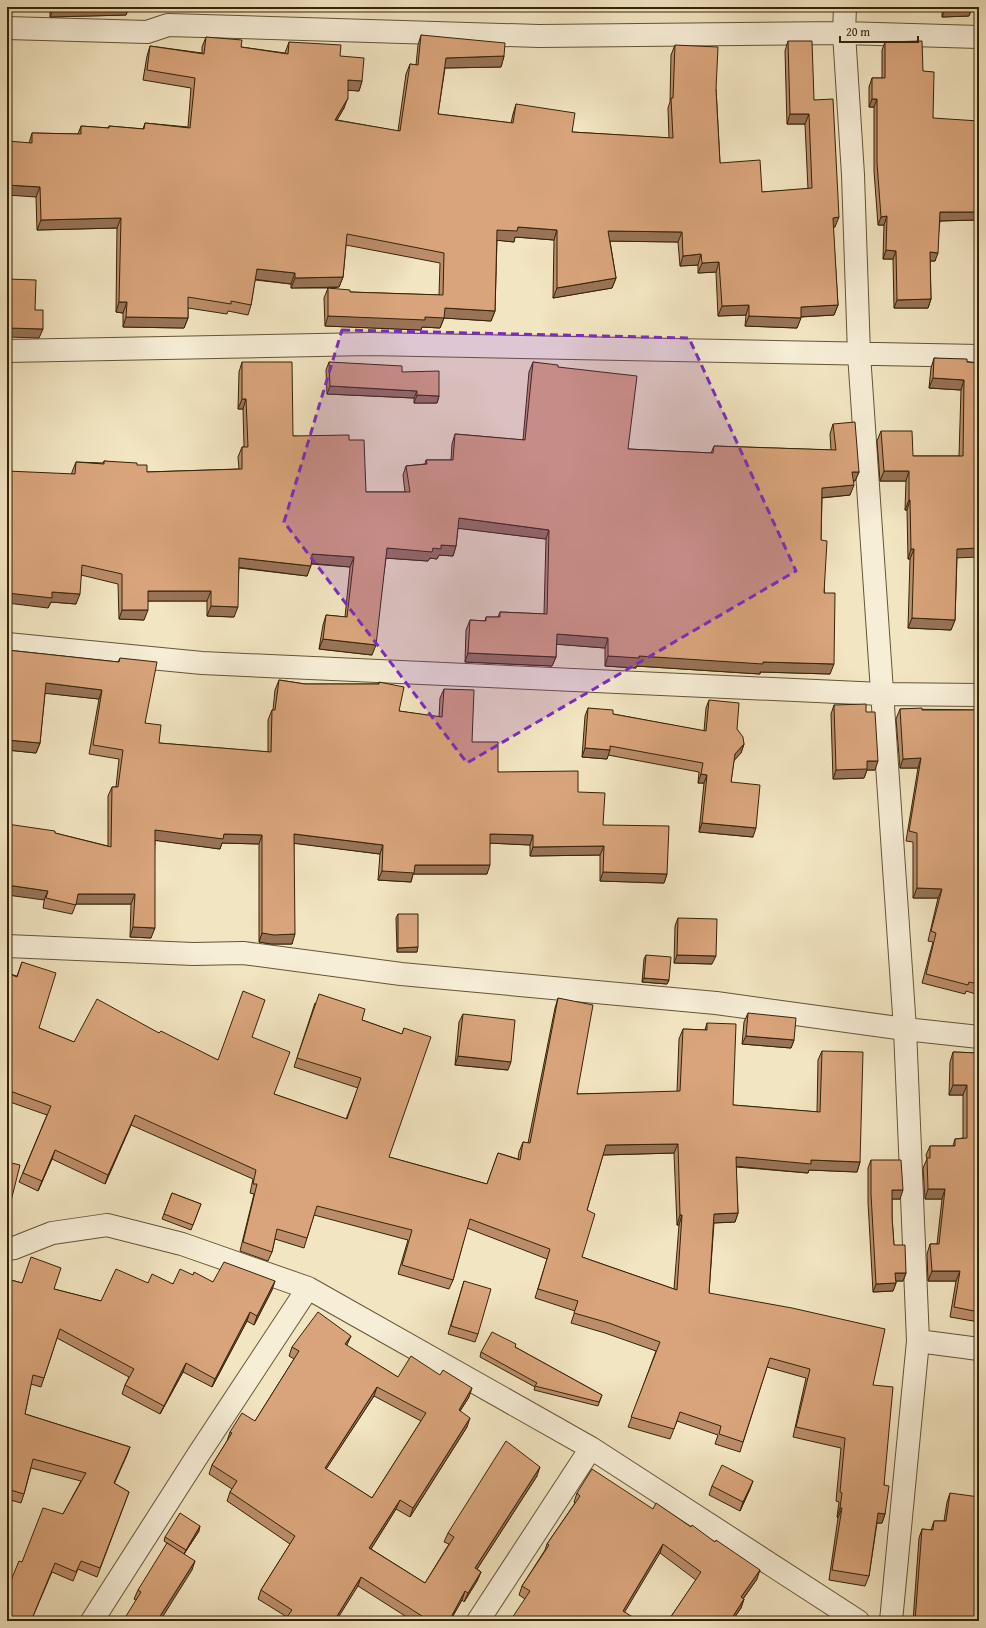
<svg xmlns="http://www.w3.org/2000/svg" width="986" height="1628" viewBox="0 0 986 1628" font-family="'Gentium Book Plus',serif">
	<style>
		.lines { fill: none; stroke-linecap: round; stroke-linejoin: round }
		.minor-casing { stroke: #645436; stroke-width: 24 }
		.minor { stroke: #f7eed7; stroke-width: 22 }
		.wall { fill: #bb8d6a; stroke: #352308; fill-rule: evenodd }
		.shaded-wall { fill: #987356; stroke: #352308 }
		.building { fill: #d9a47b; stroke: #352308; fill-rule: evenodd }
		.marked { fill: #7b2cbf; fill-opacity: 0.2; stroke: #7b2cbf; stroke-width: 3; stroke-dasharray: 8 5; stroke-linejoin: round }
	</style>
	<rect width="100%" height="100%" fill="#f2e5c1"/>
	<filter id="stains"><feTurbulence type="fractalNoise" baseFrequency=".005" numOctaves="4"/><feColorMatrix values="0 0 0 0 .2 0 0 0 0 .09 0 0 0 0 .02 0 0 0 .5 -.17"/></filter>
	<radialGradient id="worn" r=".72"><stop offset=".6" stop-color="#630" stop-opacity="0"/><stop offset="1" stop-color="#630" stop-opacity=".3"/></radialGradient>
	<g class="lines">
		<defs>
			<path id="minor" d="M 845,7 L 844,33 L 853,175 L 859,354 L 905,1029 L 918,1341 L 891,1621
				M 7,28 L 147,32 L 168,25 L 539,36 L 844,33 L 979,37
				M 7,351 L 369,344 L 979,356
				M 7,644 L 202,663 L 881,694 L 979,695
				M 7,946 L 193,954 L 243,953 L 401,974 L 716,1003 L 905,1029 L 979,1037
				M 7,1249 L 14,1248 L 52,1233 L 107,1225 L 182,1244 L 308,1288 L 591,1448 L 858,1621
				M 918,1341 L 979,1349
				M 92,1621 L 198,1455 L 308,1288
				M 478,1621 L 591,1448"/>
		</defs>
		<use href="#minor" class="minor-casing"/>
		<use href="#minor" class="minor"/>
	</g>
	<path class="wall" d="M 22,7 L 129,7 L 126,15 L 50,17 L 50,9 Z
		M 942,7 L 972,7 L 969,16 L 942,17 Z
		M 421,35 L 504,56 L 501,67 L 445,68 L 438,114 L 511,123 L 513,114 L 516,104 L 572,132 L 669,138 L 668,108 L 670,102 L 671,55 L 675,45 L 716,89 L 720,163 L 762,192 L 808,189 L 805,124 L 787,124 L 785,51 L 788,41 L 814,100 L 835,227 L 833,227 L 838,305 L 834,315 L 801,317 L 797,328 L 745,326 L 746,315 L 718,316 L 716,272 L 698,273 L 698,265 L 680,266 L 678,242 L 610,241 L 616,278 L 612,288 L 553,298 L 554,240 L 515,237 L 514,242 L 497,240 L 495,311 L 491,321 L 444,318 L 440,328 L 422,327 L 421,330 L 325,326 L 324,298 L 328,288 L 291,288 L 291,284 L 255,280 L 251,305 L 248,315 L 228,311 L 227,314 L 188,308 L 188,318 L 184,328 L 123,327 L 123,313 L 116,312 L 117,228 L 37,230 L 36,197 L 29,143 L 32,133 L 78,134 L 81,126 L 108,128 L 109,126 L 143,129 L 145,123 L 188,127 L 191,88 L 143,80 L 147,56 L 150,46 L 202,53 L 202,47 L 206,37 L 241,47 L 285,53 L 289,42 L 340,56 L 362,81 L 359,91 L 348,90 L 344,108 L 337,120 L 398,131 L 406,74 L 410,64 L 416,65 L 418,45 ZM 346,245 L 440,263 L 439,295 L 350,292 L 329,288 L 339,287 L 343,277 Z
		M 885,42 L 923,71 L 933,118 L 975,220 L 940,221 L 935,261 L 930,261 L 931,299 L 928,308 L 894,308 L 893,259 L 883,259 L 884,225 L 878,225 L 874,171 L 874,107 L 869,107 L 869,87 L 872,78 L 882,78 L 882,50 Z
		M 934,358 L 979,363 L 957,558 L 955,620 L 951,630 L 908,628 L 910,559 L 908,559 L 907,510 L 905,510 L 906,481 L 880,481 L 877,441 L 881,431 L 913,456 L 959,456 L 961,390 L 929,388 L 931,368 Z
		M 242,362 L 293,436 L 349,440 L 366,492 L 405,492 L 403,475 L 406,466 L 425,464 L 426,460 L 451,460 L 452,444 L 455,434 L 523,440 L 529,372 L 533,362 L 558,367 L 628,449 L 711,453 L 714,446 L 831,450 L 830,434 L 833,424 L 859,472 L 855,481 L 853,481 L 850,495 L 822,498 L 821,540 L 830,674 L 760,672 L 760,674 L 636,666 L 636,668 L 605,666 L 605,648 L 556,644 L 556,657 L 552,666 L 465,662 L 466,630 L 470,620 L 485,621 L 486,617 L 498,617 L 500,612 L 544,614 L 546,539 L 458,528 L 456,546 L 453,556 L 439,555 L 437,559 L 430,558 L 428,561 L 386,558 L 372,655 L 319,649 L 323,625 L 326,615 L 345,617 L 350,567 L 311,564 L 307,576 L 239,568 L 234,617 L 207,616 L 207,601 L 148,601 L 144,620 L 119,619 L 118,584 L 81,575 L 76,604 L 51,602 L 48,608 L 72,472 L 76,462 L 103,463 L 104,461 L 137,465 L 147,472 L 239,469 L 238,457 L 242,447 L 244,447 L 243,409 L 238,409 L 239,372 Z
		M 329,362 L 402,372 L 439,396 L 437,403 L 414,403 L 414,398 L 327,394 L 326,370 Z
		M 7,650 L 118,662 L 120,658 L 145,723 L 159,743 L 268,752 L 268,720 L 272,710 L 273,710 L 275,690 L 279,680 L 305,684 L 378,684 L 379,682 L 399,711 L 439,717 L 440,698 L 444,689 L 472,742 L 498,772 L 578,792 L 603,825 L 667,874 L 664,883 L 600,881 L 600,855 L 530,856 L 530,845 L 490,843 L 487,874 L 413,874 L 411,882 L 378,880 L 380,854 L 294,843 L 292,944 L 271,944 L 259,942 L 259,844 L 222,843 L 220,849 L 155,840 L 151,938 L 130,937 L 131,904 L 76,904 L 72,914 L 43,908 L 55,833 L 108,846 L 108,796 L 112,787 L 116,787 L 119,759 L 89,754 L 99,699 L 45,693 L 40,743 L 36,753 L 7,750 Z
		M 709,700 L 737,729 L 744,744 L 741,753 L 734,760 L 731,782 L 753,837 L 699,832 L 704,783 L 698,783 L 699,772 L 608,755 L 607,759 L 582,757 L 585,716 L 588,708 L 613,714 L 704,731 L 706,708 Z
		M 834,705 L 866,712 L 875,770 L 867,770 L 864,778 L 833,779 L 831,714 Z
		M 900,709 L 979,710 L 979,995 L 966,991 L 965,994 L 922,983 L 933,942 L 928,941 L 938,898 L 913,898 L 913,842 L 906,841 L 918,768 L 900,768 L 896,719 Z
		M 398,914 L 417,952 L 397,952 L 396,918 Z
		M 678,918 L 712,964 L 674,963 L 675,926 Z
		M 646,955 L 669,980 L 667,984 L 642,982 L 644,959 Z
		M 22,962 L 39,1028 L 74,1042 L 159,1033 L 218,1060 L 252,1037 L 274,1094 L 346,1119 L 358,1088 L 294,1067 L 315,1003 L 362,1020 L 402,1034 L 404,1028 L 389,1157 L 487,1184 L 498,1153 L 518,1159 L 519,1152 L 523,1142 L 528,1143 L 555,1008 L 558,998 L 577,1094 L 677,1092 L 679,1039 L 683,1029 L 705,1030 L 707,1023 L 733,1105 L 817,1112 L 818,1060 L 822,1051 L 860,1162 L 857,1172 L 809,1170 L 808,1173 L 736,1167 L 738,1213 L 735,1222 L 714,1223 L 709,1293 L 873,1385 L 884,1485 L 885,1514 L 882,1523 L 877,1523 L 869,1576 L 865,1586 L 829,1580 L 838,1518 L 837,1517 L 839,1502 L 836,1501 L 841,1448 L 793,1437 L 806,1378 L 767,1367 L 740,1452 L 715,1444 L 718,1435 L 677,1421 L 670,1439 L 628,1427 L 656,1351 L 605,1333 L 571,1323 L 575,1311 L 535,1298 L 547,1259 L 467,1228 L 453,1280 L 449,1289 L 398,1274 L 408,1240 L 314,1215 L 304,1248 L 275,1239 L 272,1252 L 268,1261 L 240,1251 L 254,1194 L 250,1193 L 253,1179 L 131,1125 L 105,1184 L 52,1159 L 38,1191 L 19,1182 L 47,1115 L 7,1101 L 7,973 L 17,976 ZM 674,1153 L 677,1225 L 679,1225 L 674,1289 L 582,1257 L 587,1210 L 603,1155 Z
		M 748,1013 L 794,1040 L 791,1048 L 742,1044 L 744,1022 Z
		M 463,1014 L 508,1070 L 455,1065 L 459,1022 Z
		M 953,1052 L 979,1053 L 979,1322 L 950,1317 L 956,1281 L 928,1281 L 927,1254 L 930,1244 L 937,1244 L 942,1199 L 925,1199 L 923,1168 L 927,1159 L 926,1155 L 930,1146 L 953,1146 L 955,1139 L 963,1138 L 963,1095 L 949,1095 L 950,1062 Z
		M 871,1160 L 900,1199 L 892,1199 L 892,1217 L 894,1245 L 906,1273 L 903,1281 L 896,1281 L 896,1283 L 893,1291 L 873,1292 L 868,1202 L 868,1168 Z
		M 172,1193 L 201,1204 L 191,1230 L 162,1219 Z
		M 193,1275 L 213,1282 L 272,1290 L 254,1325 L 247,1321 L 212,1387 L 183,1372 L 160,1414 L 122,1394 L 125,1385 L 129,1377 L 57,1338 L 41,1387 L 31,1384 L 25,1414 L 130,1447 L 114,1483 L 129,1492 L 97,1577 L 78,1569 L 73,1581 L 52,1572 L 31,1621 L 7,1621 L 22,1562 L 63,1514 L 81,1481 L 31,1468 L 24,1494 L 21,1503 L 7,1499 L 7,1279 L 22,1283 L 54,1289 L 101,1301 L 148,1283 L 173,1284 Z
		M 464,1281 L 478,1334 L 475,1342 L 448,1334 Z
		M 347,1346 L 398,1377 L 469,1397 L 460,1411 L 467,1427 L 410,1517 L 396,1509 L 371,1549 L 425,1583 L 449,1544 L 444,1542 L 448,1533 L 537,1476 L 477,1569 L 481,1572 L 477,1581 L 464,1602 L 462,1600 L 450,1621 L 413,1621 L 358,1586 L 287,1617 L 258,1599 L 261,1590 L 290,1544 L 227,1501 L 230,1492 L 232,1489 L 209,1474 L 212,1465 L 227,1441 L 230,1432 L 255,1421 L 294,1359 L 289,1356 L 292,1347 ZM 374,1396 L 421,1421 L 372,1498 L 326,1469 Z
		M 515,1347 L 602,1395 L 598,1406 L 534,1390 L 535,1387 L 480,1357 L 481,1352 Z
		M 712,1486 L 750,1489 L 740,1511 L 709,1495 Z
		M 577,1493 L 757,1579 L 743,1599 L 744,1599 L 741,1608 L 732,1621 L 668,1621 L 696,1580 L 660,1553 L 525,1599 L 519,1595 L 522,1586 L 545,1550 L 547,1544 L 575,1503 L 574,1502 Z
		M 950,1493 L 979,1621 L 913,1621 L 919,1538 L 922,1529 L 931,1530 L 934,1521 L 944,1521 L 947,1502 Z
		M 199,1531 L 184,1554 L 192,1570 L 136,1600 L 134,1599 L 138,1590 L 173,1547 L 164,1541 L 165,1537 Z"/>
	<path class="shaded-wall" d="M 22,7 L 51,7 L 50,9 Z
		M 54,7 L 129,7 L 126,15 L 50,17 Z
		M 619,7 L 642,7 L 641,9 L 617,11 Z
		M 946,7 L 972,7 L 969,16 L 942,17 Z
		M 504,56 L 501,67 L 442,68 L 446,58 Z
		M 348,80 L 362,81 L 359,91 L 344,90 Z
		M 348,98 L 344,108 L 331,130 L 335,120 Z
		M 872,99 L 877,99 L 874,107 L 869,107 Z
		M 790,114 L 809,114 L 805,124 L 787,124 Z
		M 7,185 L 40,187 L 36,197 L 7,195 Z
		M 940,212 L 978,212 L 975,220 L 937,221 Z
		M 887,216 L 884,225 L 878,225 L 881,217 Z
		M 839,217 L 835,227 L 829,228 L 833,218 Z
		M 121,218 L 117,228 L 37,230 L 41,220 Z
		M 518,227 L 557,230 L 554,240 L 515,237 L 514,242 L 494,240 L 497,230 Z
		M 608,231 L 682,232 L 678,242 L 604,241 Z
		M 886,250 L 896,251 L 893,259 L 883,259 Z
		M 930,252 L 938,253 L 935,261 L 927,261 Z
		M 701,254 L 698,265 L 680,266 L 683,256 Z
		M 719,262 L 716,272 L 698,273 L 702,263 Z
		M 257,269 L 295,273 L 291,284 L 253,279 Z
		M 343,277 L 339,287 L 291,288 L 295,278 Z
		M 616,278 L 612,288 L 553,298 L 557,288 Z
		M 931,299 L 928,308 L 894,308 L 897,300 Z
		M 119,302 L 127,302 L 123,313 L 116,312 Z
		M 749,305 L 746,315 L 718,316 L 722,306 Z
		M 838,305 L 834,315 L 797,317 L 801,307 Z
		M 445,308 L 495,311 L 491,321 L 444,318 L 440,328 L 422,327 L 421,330 L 325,326 L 328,316 L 425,317 Z
		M 749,316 L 801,318 L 797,328 L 745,326 Z
		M 126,317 L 188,318 L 184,328 L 123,327 Z
		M 7,328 L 43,329 L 39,338 L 7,337 Z
		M 933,378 L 964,380 L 961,390 L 929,388 Z
		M 330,386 L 417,391 L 414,398 L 327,394 Z
		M 417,395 L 439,396 L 437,403 L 414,403 Z
		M 242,399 L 246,399 L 243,409 L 238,409 Z
		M 884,471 L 909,471 L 906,481 L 880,481 Z
		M 852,472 L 859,472 L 855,481 L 849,481 Z
		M 854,485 L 850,495 L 818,498 L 822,488 Z
		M 909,500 L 910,500 L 907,510 L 905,510 Z
		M 459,518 L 549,530 L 546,539 L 455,528 Z
		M 441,545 L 456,546 L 453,556 L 439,555 L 437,559 L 430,558 L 428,561 L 384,558 L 387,548 L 433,548 Z
		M 979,548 L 979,557 L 954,558 L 957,549 Z
		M 911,549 L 914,549 L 910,559 L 908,559 Z
		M 312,554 L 354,557 L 350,567 L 309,563 Z
		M 239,558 L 311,566 L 307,576 L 236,567 Z
		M 148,591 L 211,591 L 207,601 L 144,601 Z
		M 52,592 L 80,594 L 76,604 L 51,602 L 48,608 L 7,603 L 7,593 Z
		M 211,606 L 238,607 L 234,617 L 207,616 Z
		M 122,610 L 148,610 L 144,620 L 119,619 Z
		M 912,618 L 955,620 L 951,630 L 908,628 Z
		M 557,634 L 608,638 L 605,648 L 553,644 Z
		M 323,639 L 376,645 L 372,655 L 319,649 Z
		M 468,653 L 556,657 L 552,666 L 465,662 Z
		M 608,656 L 639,656 L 763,662 L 834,664 L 830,674 L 760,672 L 760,674 L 636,666 L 636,668 L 605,666 Z
		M 46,683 L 102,690 L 99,699 L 42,693 Z
		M 7,740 L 40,743 L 36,753 L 7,750 Z
		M 744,744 L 741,753 L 732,763 L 735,754 Z
		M 585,748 L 610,750 L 607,759 L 582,757 Z
		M 921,758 L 918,768 L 900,768 L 903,759 Z
		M 867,761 L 878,761 L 875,770 L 867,770 L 864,778 L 833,779 L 836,770 Z
		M 701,774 L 707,775 L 704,783 L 698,783 Z
		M 702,823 L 756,828 L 753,837 L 699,832 Z
		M 155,830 L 224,834 L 262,835 L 259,844 L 222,843 L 220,849 L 152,840 Z
		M 294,834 L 383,845 L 380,854 L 291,843 Z
		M 490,834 L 533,835 L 530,845 L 487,843 Z
		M 604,846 L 600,855 L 530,856 L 533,847 Z
		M 415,865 L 490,865 L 487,874 L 413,874 L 411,882 L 378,880 L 382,871 Z
		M 603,872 L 667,874 L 664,883 L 600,881 Z
		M 7,885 L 48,891 L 44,900 L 7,895 Z
		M 917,888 L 942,889 L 938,898 L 913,898 Z
		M 78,894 L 135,894 L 131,904 L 75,904 Z
		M 133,927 L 155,928 L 151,938 L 130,937 Z
		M 262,933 L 295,934 L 292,944 L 271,944 L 259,942 Z
		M 418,947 L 417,952 L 397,952 L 398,948 Z
		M 677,955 L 716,956 L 712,964 L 674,963 Z
		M 644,978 L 669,980 L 667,984 L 642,982 Z
		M 746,1036 L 794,1040 L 791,1048 L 742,1044 Z
		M 458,1056 L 511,1062 L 508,1070 L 455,1065 Z
		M 953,1085 L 967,1085 L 963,1095 L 949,1095 Z
		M 135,1115 L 131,1125 L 105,1184 L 108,1175 Z
		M 678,1144 L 674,1153 L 602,1155 L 606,1145 Z
		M 55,1150 L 52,1159 L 38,1191 L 42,1181 Z
		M 736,1157 L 811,1160 L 860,1162 L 857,1172 L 809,1170 L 808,1173 L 733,1166 Z
		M 928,1189 L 945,1189 L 942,1199 L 925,1199 Z
		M 892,1190 L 903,1190 L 900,1199 L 889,1199 Z
		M 738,1213 L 735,1222 L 711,1223 L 714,1214 Z
		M 680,1215 L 682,1215 L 679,1225 L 677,1225 Z
		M 932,1271 L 960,1271 L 956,1281 L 928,1281 Z
		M 895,1273 L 906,1273 L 903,1281 L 892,1281 Z
		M 275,1281 L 272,1290 L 254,1325 L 257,1316 Z
		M 896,1283 L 893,1291 L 873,1292 L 876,1284 Z
		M 250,1312 L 247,1321 L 212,1387 L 215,1379 Z
		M 351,1336 L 347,1345 L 342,1353 L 345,1344 Z
		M 186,1363 L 183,1372 L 160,1414 L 164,1406 Z
		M 377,1387 L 374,1396 L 321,1477 L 325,1468 Z
		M 472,1388 L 469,1397 L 455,1419 L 459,1410 Z
		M 470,1418 L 467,1427 L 410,1517 L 413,1508 Z
		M 130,1447 L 127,1455 L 111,1491 L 114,1483 Z
		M 540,1467 L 537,1476 L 472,1577 L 475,1568 Z
		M 753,1481 L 750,1489 L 740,1511 L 743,1502 Z
		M 400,1500 L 396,1509 L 366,1557 L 369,1548 Z
		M 840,1508 L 842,1508 L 838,1518 L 837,1517 Z
		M 878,1513 L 885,1514 L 882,1523 L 875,1523 Z
		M 200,1526 L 199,1531 L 184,1554 L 186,1550 Z
		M 663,1544 L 660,1553 L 620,1620 L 623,1611 Z
		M 195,1561 L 192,1570 L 160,1621 L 157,1621 Z
		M 760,1570 L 757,1579 L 738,1606 L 741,1597 Z
		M 481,1572 L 477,1581 L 464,1602 L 468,1593 Z
		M 361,1577 L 358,1586 L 336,1621 L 334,1621 Z
		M 465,1591 L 462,1600 L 450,1621 L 449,1621 Z
		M 744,1599 L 741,1608 L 732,1621 L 730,1621 Z"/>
	<path class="building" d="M 421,35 L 505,43 L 504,56 L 446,58 L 438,114 L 513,123 L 516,104 L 575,113 L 572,132 L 673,138 L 671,98 L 673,98 L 675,45 L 718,47 L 716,89 L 720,163 L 760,160 L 762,192 L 812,188 L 809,114 L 790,114 L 788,41 L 812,41 L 814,100 L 833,99 L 839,217 L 833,218 L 838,305 L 801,307 L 801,318 L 749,316 L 749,305 L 722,306 L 719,262 L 702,263 L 701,254 L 683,256 L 682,232 L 608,231 L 616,278 L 557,288 L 557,230 L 518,227 L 517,231 L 497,230 L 495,311 L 445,308 L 444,318 L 425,317 L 425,320 L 328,316 L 328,288 L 350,290 L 350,292 L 443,295 L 444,253 L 347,234 L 343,277 L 295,278 L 295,273 L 257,269 L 251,305 L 231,301 L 231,304 L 188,297 L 188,318 L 126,317 L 127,302 L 119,302 L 121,218 L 41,220 L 40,187 L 7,185 L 7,141 L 32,143 L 32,133 L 81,134 L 81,126 L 109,128 L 109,126 L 144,129 L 145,123 L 190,128 L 195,78 L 147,70 L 150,46 L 204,54 L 206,37 L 242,40 L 241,47 L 288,54 L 289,42 L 341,45 L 340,56 L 364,58 L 362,81 L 348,80 L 348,98 L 335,120 L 400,131 L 410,64 L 418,65 Z
		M 922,41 L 923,71 L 934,72 L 933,118 L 979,121 L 979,193 L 978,212 L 940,212 L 938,253 L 930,252 L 931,299 L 897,300 L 896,251 L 886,250 L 887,216 L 881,217 L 877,163 L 877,99 L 872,99 L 872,78 L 885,78 L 885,42 Z
		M 7,279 L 36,280 L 35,310 L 43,310 L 43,329 L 7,328 Z
		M 934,358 L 967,359 L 967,362 L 979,363 L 979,548 L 957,549 L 955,620 L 912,618 L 914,549 L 911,549 L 910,500 L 909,500 L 909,471 L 884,471 L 881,431 L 912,431 L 913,456 L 963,456 L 964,380 L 933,378 Z
		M 242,362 L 292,362 L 293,436 L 349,435 L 349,440 L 364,440 L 366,492 L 410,492 L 406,466 L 427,464 L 426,460 L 453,460 L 455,434 L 525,440 L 533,362 L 558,365 L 558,367 L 637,376 L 628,449 L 713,453 L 714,446 L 836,450 L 833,424 L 855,422 L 859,472 L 852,472 L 854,485 L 822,488 L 821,540 L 827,541 L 824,593 L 835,593 L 834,664 L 763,662 L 763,664 L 639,656 L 639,658 L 608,656 L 608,638 L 557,634 L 556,657 L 468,653 L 470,620 L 486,621 L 486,617 L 500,617 L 500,612 L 547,614 L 549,530 L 459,518 L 456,546 L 441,545 L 441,549 L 433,548 L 432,552 L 387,548 L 376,645 L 323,639 L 326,615 L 347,617 L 354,557 L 312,554 L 311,566 L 239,558 L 238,607 L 211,606 L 211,591 L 148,591 L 148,610 L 122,610 L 122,574 L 82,565 L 80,594 L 52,592 L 52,598 L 7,593 L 7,471 L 75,474 L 76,462 L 104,464 L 104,461 L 137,463 L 137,465 L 147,465 L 147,472 L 242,469 L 242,447 L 248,447 L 246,399 L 242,399 Z
		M 329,362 L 402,366 L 402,372 L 439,371 L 439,396 L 417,395 L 417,391 L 330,386 Z
		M 7,650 L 119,662 L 120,658 L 157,662 L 145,723 L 161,725 L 159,743 L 271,752 L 272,710 L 275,710 L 279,680 L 305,684 L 379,684 L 379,682 L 404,687 L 399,711 L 442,717 L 444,689 L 474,690 L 472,742 L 498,742 L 498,772 L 578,771 L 578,792 L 605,793 L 603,825 L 669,826 L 667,874 L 603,872 L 604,846 L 533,847 L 533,835 L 490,834 L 490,865 L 415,865 L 414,873 L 382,871 L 383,845 L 294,834 L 295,934 L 274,935 L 262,933 L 262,835 L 224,834 L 223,839 L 155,830 L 155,928 L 133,927 L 135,894 L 78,894 L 76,905 L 46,898 L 48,891 L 7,885 L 7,824 L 55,831 L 55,833 L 111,847 L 112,787 L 118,787 L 123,750 L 93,745 L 102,690 L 46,683 L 40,743 L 7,740 Z
		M 709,700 L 739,703 L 737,729 L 743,737 L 744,744 L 735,754 L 731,782 L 760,785 L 756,828 L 702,823 L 707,775 L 701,774 L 703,763 L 610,746 L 610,750 L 585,748 L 588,708 L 613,710 L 613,714 L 706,731 Z
		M 866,704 L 866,712 L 875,712 L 878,761 L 867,761 L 867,769 L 836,770 L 834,705 Z
		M 922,708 L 922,710 L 979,710 L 979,984 L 969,982 L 968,985 L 926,974 L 936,933 L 931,931 L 942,889 L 917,888 L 917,833 L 909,831 L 921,758 L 903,759 L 900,709 Z
		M 398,914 L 418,914 L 418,947 L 398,948 Z
		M 678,918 L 717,919 L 716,956 L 677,955 Z
		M 646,955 L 671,957 L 669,980 L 644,978 Z
		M 22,962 L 56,973 L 39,1028 L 74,1042 L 97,999 L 159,1033 L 161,1031 L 218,1060 L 243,991 L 265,1000 L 252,1037 L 290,1052 L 274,1094 L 347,1119 L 361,1078 L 297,1058 L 319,994 L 365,1009 L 362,1020 L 402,1034 L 404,1028 L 431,1037 L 389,1157 L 487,1184 L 498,1153 L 520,1160 L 523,1142 L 530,1143 L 558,998 L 593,1005 L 577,1094 L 680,1091 L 683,1029 L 707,1030 L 707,1023 L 736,1024 L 733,1105 L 820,1112 L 822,1051 L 863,1052 L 860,1162 L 811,1160 L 811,1164 L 736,1157 L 738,1213 L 714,1214 L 709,1293 L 792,1308 L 885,1329 L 873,1385 L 893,1387 L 884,1485 L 889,1486 L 885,1514 L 878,1513 L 869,1576 L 832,1570 L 842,1508 L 840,1508 L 842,1493 L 840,1492 L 845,1438 L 796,1427 L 810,1369 L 770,1358 L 743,1442 L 719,1434 L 721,1426 L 680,1412 L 674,1429 L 631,1417 L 660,1342 L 609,1323 L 574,1313 L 578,1301 L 538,1289 L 550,1249 L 470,1219 L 453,1280 L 402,1265 L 412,1230 L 317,1206 L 307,1238 L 277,1229 L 272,1252 L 243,1242 L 257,1184 L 253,1184 L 256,1170 L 135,1115 L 108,1175 L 55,1150 L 42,1181 L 23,1173 L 51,1106 L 10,1091 L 7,1099 L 7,973 L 17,977 ZM 678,1144 L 680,1215 L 682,1215 L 677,1290 L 582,1257 L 595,1214 L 587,1210 L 606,1145 Z
		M 748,1013 L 796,1018 L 794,1040 L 746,1036 Z
		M 463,1014 L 515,1020 L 511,1062 L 458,1056 Z
		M 953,1052 L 979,1053 L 979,1312 L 954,1307 L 960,1271 L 932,1271 L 930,1244 L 939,1244 L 945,1189 L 928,1189 L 927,1158 L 930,1158 L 930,1146 L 955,1146 L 955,1139 L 967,1138 L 967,1085 L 953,1085 Z
		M 871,1160 L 901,1160 L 903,1190 L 892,1190 L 892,1217 L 894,1245 L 905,1245 L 906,1273 L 895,1273 L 896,1283 L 876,1284 L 871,1194 Z
		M 7,1162 L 20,1165 L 8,1213 L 7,1213 Z
		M 172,1193 L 201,1204 L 193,1225 L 164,1214 Z
		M 31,1257 L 61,1268 L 54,1289 L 101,1301 L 116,1269 L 148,1283 L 152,1274 L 173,1284 L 180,1269 L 193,1275 L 194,1272 L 213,1282 L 224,1262 L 275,1281 L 257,1316 L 250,1312 L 215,1379 L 186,1363 L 164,1406 L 125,1385 L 134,1369 L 60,1329 L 44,1378 L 33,1375 L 25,1414 L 130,1447 L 114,1483 L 129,1492 L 100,1568 L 81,1561 L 76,1572 L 55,1563 L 31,1621 L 7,1621 L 7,1590 L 19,1561 L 22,1562 L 43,1508 L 63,1514 L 86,1473 L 33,1459 L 24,1494 L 7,1489 L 7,1279 L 22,1283 Z
		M 464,1281 L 491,1289 L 478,1334 L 451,1326 Z
		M 318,1312 L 351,1336 L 345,1344 L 398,1377 L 411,1356 L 440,1375 L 443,1370 L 472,1388 L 459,1410 L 470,1418 L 413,1508 L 400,1500 L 369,1548 L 425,1583 L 454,1537 L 448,1533 L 506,1441 L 540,1467 L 475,1568 L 481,1572 L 468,1593 L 465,1591 L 449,1621 L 423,1621 L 425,1618 L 361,1577 L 334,1621 L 284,1621 L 292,1610 L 261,1590 L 295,1536 L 230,1492 L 237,1481 L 212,1465 L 232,1433 L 230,1432 L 242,1413 L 255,1421 L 299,1351 L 292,1347 ZM 377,1387 L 426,1413 L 372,1498 L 325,1468 Z
		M 492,1332 L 516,1344 L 515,1347 L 602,1395 L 599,1402 L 535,1386 L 537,1383 L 481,1352 Z
		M 722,1465 L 753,1481 L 743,1502 L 712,1486 Z
		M 592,1469 L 653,1509 L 656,1503 L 691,1527 L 692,1525 L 715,1542 L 716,1540 L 760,1570 L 741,1597 L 744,1599 L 730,1621 L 668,1621 L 701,1572 L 663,1544 L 623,1611 L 639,1621 L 510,1621 L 530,1591 L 522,1586 L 549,1545 L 547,1544 L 580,1496 L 577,1493 Z
		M 950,1493 L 979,1497 L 979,1621 L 915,1621 L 922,1529 L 933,1530 L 934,1521 L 946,1521 Z
		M 180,1513 L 200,1526 L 186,1550 L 165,1537 Z
		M 167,1543 L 195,1561 L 157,1621 L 123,1621 L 141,1592 L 138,1590 Z"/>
	<path class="marked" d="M 342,330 L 689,338 L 796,571 L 467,763 L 284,522 Z"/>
	<rect width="986" height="1628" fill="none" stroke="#f2e5c1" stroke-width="24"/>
	<rect x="8" y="8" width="970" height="1612" fill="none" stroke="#352308" stroke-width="2"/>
	<rect x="12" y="12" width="962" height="1604" fill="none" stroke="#352308"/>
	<path d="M840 36v6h78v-6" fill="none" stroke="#352308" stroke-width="2"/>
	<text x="846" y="36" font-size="12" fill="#352308" stroke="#f7eed7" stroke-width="3" paint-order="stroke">20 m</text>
	<rect width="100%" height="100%" filter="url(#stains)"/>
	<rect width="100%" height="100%" fill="url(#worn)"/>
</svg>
